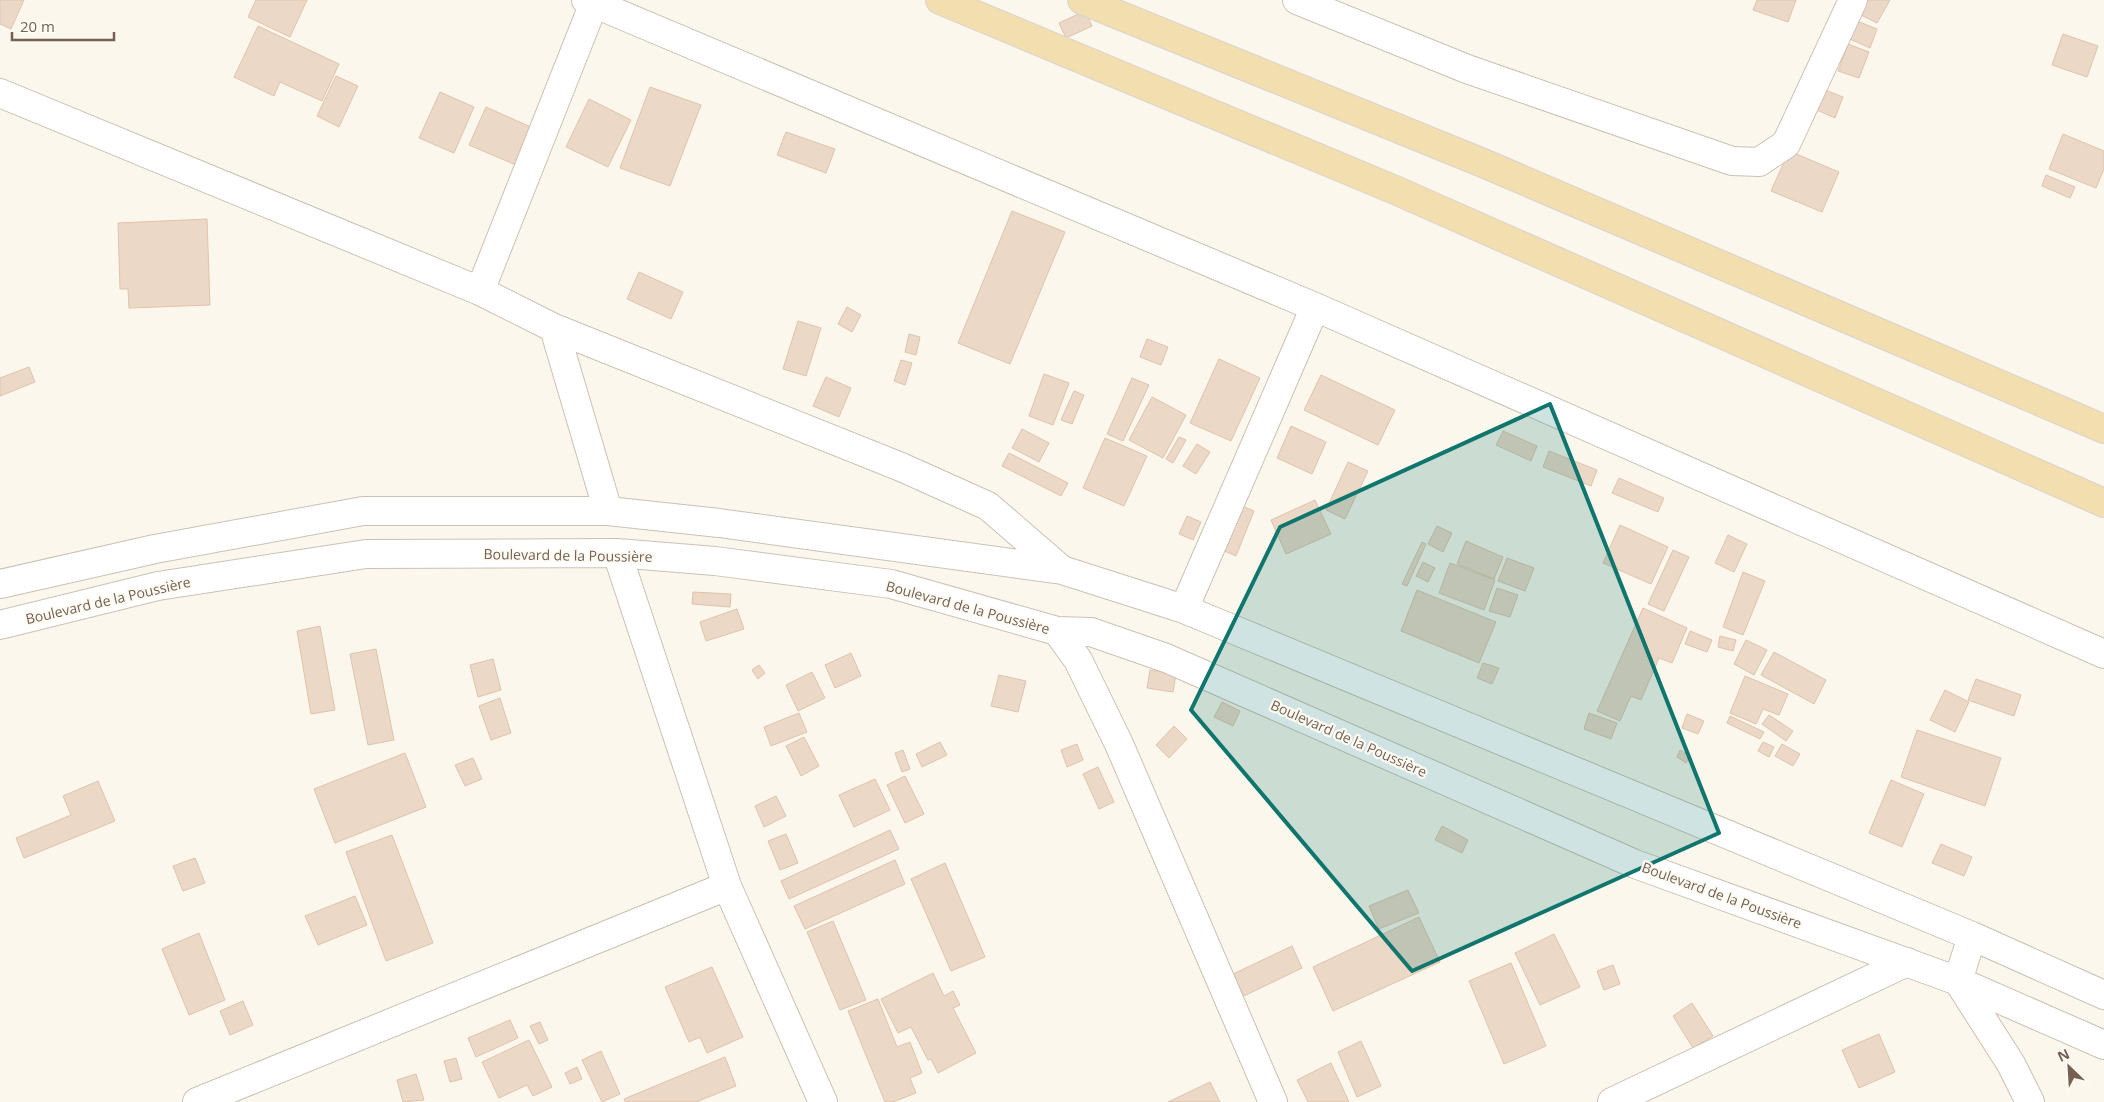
<svg xmlns="http://www.w3.org/2000/svg" width="2104" height="1102" viewBox="0 0 2104 1102" font-family="'Open Sans',sans-serif">
	<style>
		.building { fill: #ecd8c6; stroke: #dfc3aa }
		.lines { fill: none; stroke-linecap: round; stroke-linejoin: round }
		.minor-casing { stroke: #cdc0b4; stroke-width: 30 }
		.major-casing { stroke: #d8d3cf; stroke-width: 30 }
		.minor { stroke: #fff; stroke-width: 28 }
		.major { stroke: #f2deae; stroke-width: 28 }
		.marked { fill: #0f766e; fill-opacity: 0.2; stroke: #0f766e; stroke-width: 4; stroke-linejoin: round }
		.labels { text-anchor: middle; dominant-baseline: central; stroke-width: 4.5; stroke-linejoin: round; paint-order: stroke }
		.street-label { font-size: 14px; fill: #756152; stroke: #fefbf4 }
	</style>
	<rect width="100%" height="100%" fill="#fbf7ed"/>
	<path class="building" d="M 0,0 L 24,0 L 11,29 L 0,24 Z
		M 256,0 L 307,0 L 290,37 L 248,17 Z
		M 1757,0 L 1796,0 L 1788,22 L 1753,10 Z
		M 1867,0 L 1890,0 L 1877,23 L 1859,14 Z
		M 1085,11 L 1092,26 L 1066,38 L 1059,23 Z
		M 1857,21 L 1877,29 L 1870,48 L 1850,39 Z
		M 258,26 L 339,64 L 322,101 L 280,82 L 274,96 L 234,77 Z
		M 2063,34 L 2098,46 L 2087,77 L 2052,65 Z
		M 1848,44 L 1869,52 L 1859,78 L 1838,71 Z
		M 336,76 L 358,86 L 339,127 L 317,116 Z
		M 650,87 L 701,105 L 670,186 L 620,168 Z
		M 1825,90 L 1843,97 L 1835,118 L 1817,110 Z
		M 440,92 L 474,107 L 454,153 L 419,138 Z
		M 589,99 L 631,120 L 608,167 L 566,147 Z
		M 486,107 L 533,128 L 516,165 L 469,145 Z
		M 786,132 L 835,149 L 826,173 L 777,155 Z
		M 2063,134 L 2104,151 L 2104,169 L 2096,188 L 2049,169 Z
		M 1789,151 L 1839,172 L 1822,212 L 1771,191 Z
		M 2046,175 L 2075,187 L 2070,198 L 2042,186 Z
		M 1012,211 L 1065,232 L 1010,364 L 958,343 Z
		M 207,219 L 210,305 L 129,308 L 128,289 L 120,289 L 118,223 Z
		M 639,272 L 683,292 L 671,319 L 627,299 Z
		M 847,307 L 861,315 L 852,332 L 838,324 Z
		M 798,321 L 821,328 L 806,376 L 783,369 Z
		M 909,334 L 920,337 L 916,355 L 905,352 Z
		M 1147,339 L 1168,347 L 1161,365 L 1140,357 Z
		M 1219,359 L 1260,378 L 1231,441 L 1190,423 Z
		M 901,360 L 912,363 L 905,385 L 894,381 Z
		M 29,367 L 35,382 L 0,396 L 0,378 Z
		M 1044,374 L 1069,383 L 1053,425 L 1029,416 Z
		M 1321,375 L 1395,410 L 1378,445 L 1304,410 Z
		M 826,377 L 851,388 L 839,417 L 813,406 Z
		M 1132,378 L 1149,385 L 1123,441 L 1107,434 Z
		M 1074,391 L 1084,395 L 1072,424 L 1061,420 Z
		M 1152,397 L 1186,415 L 1163,458 L 1129,440 Z
		M 1291,426 L 1326,442 L 1312,474 L 1277,458 Z
		M 1022,429 L 1049,443 L 1039,462 L 1012,448 Z
		M 1503,431 L 1537,446 L 1531,461 L 1496,445 Z
		M 1179,437 L 1186,440 L 1173,463 L 1166,459 Z
		M 1105,438 L 1147,456 L 1124,506 L 1083,488 Z
		M 1197,444 L 1210,452 L 1196,474 L 1183,466 Z
		M 1549,451 L 1597,470 L 1591,486 L 1543,467 Z
		M 1009,453 L 1068,483 L 1061,496 L 1002,466 Z
		M 1348,462 L 1368,471 L 1345,519 L 1326,510 Z
		M 1619,478 L 1664,498 L 1658,512 L 1612,493 Z
		M 1315,500 L 1331,534 L 1286,554 L 1271,520 Z
		M 1240,505 L 1254,511 L 1236,556 L 1222,550 Z
		M 1187,516 L 1201,522 L 1193,540 L 1179,534 Z
		M 1620,525 L 1668,547 L 1651,584 L 1603,563 Z
		M 1437,526 L 1452,533 L 1443,552 L 1428,544 Z
		M 1728,535 L 1747,544 L 1734,572 L 1715,563 Z
		M 1466,541 L 1503,557 L 1494,579 L 1457,564 Z
		M 1422,542 L 1426,544 L 1407,586 L 1402,584 Z
		M 1673,550 L 1689,557 L 1664,611 L 1648,604 Z
		M 1507,558 L 1534,568 L 1525,591 L 1498,581 Z
		M 1423,562 L 1435,568 L 1428,582 L 1416,576 Z
		M 1450,563 L 1495,580 L 1484,610 L 1439,593 Z
		M 1743,572 L 1765,581 L 1743,635 L 1723,627 Z
		M 1497,588 L 1518,595 L 1510,617 L 1489,611 Z
		M 1417,590 L 1496,622 L 1479,663 L 1401,631 Z
		M 693,592 L 731,594 L 730,607 L 692,604 Z
		M 1643,608 L 1687,628 L 1672,663 L 1659,658 L 1641,700 L 1631,696 L 1620,721 L 1597,711 Z
		M 737,609 L 744,629 L 706,641 L 700,622 Z
		M 320,626 L 335,710 L 311,714 L 297,631 Z
		M 1690,631 L 1712,640 L 1707,652 L 1685,644 Z
		M 1720,636 L 1736,640 L 1733,651 L 1718,647 Z
		M 1746,640 L 1767,650 L 1754,675 L 1734,664 Z
		M 376,649 L 394,740 L 368,745 L 350,654 Z
		M 1774,652 L 1826,680 L 1814,704 L 1761,675 Z
		M 851,653 L 861,676 L 835,688 L 825,665 Z
		M 493,659 L 501,690 L 478,697 L 470,665 Z
		M 1483,663 L 1499,668 L 1492,684 L 1477,678 Z
		M 759,665 L 765,673 L 758,679 L 752,670 Z
		M 1150,670 L 1176,674 L 1173,692 L 1147,688 Z
		M 812,672 L 825,698 L 798,711 L 786,685 Z
		M 999,675 L 1026,681 L 1018,712 L 991,706 Z
		M 1745,676 L 1788,694 L 1779,715 L 1763,709 L 1756,724 L 1730,713 Z
		M 1976,679 L 2021,695 L 2014,716 L 1968,700 Z
		M 1945,690 L 1969,702 L 1955,732 L 1930,720 Z
		M 500,698 L 511,733 L 491,740 L 479,706 Z
		M 1222,702 L 1240,711 L 1233,726 L 1214,717 Z
		M 799,713 L 807,732 L 771,746 L 764,727 Z
		M 1589,713 L 1617,723 L 1611,739 L 1584,729 Z
		M 1687,714 L 1704,721 L 1698,734 L 1682,728 Z
		M 1769,715 L 1793,731 L 1786,741 L 1762,724 Z
		M 1730,716 L 1764,732 L 1760,739 L 1727,723 Z
		M 1174,726 L 1187,739 L 1169,758 L 1156,745 Z
		M 1917,730 L 2001,758 L 1985,806 L 1901,777 Z
		M 804,737 L 819,766 L 801,776 L 786,746 Z
		M 940,742 L 947,755 L 922,767 L 916,754 Z
		M 1763,742 L 1774,747 L 1769,757 L 1758,751 Z
		M 1077,744 L 1083,760 L 1067,767 L 1061,750 Z
		M 1782,744 L 1800,754 L 1793,766 L 1775,756 Z
		M 903,750 L 910,769 L 902,772 L 895,753 Z
		M 1680,750 L 1690,756 L 1686,763 L 1677,757 Z
		M 405,753 L 426,807 L 335,843 L 314,789 Z
		M 473,758 L 482,779 L 465,786 L 455,765 Z
		M 1098,767 L 1114,802 L 1099,809 L 1083,774 Z
		M 905,776 L 924,814 L 905,823 L 887,785 Z
		M 875,779 L 890,810 L 854,827 L 839,795 Z
		M 1891,780 L 1924,794 L 1902,847 L 1869,833 Z
		M 98,781 L 115,821 L 24,858 L 16,838 L 71,815 L 63,796 Z
		M 776,796 L 786,816 L 764,827 L 755,806 Z
		M 1442,826 L 1468,840 L 1462,853 L 1435,840 Z
		M 890,830 L 899,849 L 789,899 L 781,881 Z
		M 786,834 L 798,863 L 780,870 L 768,841 Z
		M 392,835 L 433,943 L 386,961 L 346,852 Z
		M 1941,844 L 1972,857 L 1964,876 L 1932,863 Z
		M 195,858 L 205,883 L 183,891 L 173,866 Z
		M 895,860 L 905,884 L 805,929 L 794,906 Z
		M 945,863 L 985,957 L 951,971 L 911,879 Z
		M 1408,890 L 1419,913 L 1379,929 L 1369,906 Z
		M 355,896 L 367,925 L 318,945 L 305,916 Z
		M 1419,917 L 1440,962 L 1333,1011 L 1313,967 Z
		M 833,921 L 866,1000 L 840,1010 L 807,932 Z
		M 199,933 L 225,1000 L 189,1015 L 162,949 Z
		M 1554,934 L 1580,987 L 1540,1005 L 1515,953 Z
		M 1292,946 L 1302,968 L 1244,996 L 1233,974 Z
		M 1511,963 L 1546,1046 L 1504,1064 L 1469,981 Z
		M 1613,965 L 1620,984 L 1604,990 L 1597,971 Z
		M 712,967 L 743,1037 L 707,1053 L 700,1037 L 689,1042 L 665,987 Z
		M 933,973 L 944,996 L 953,991 L 960,1005 L 953,1008 L 976,1053 L 938,1073 L 931,1059 L 928,1060 L 911,1027 L 898,1033 L 881,999 Z
		M 878,999 L 897,1047 L 910,1042 L 922,1073 L 910,1078 L 916,1093 L 893,1102 L 885,1102 L 848,1011 Z
		M 243,1001 L 253,1025 L 230,1035 L 220,1011 Z
		M 1692,1003 L 1713,1036 L 1693,1048 L 1673,1016 Z
		M 510,1020 L 518,1038 L 476,1057 L 468,1038 Z
		M 540,1022 L 548,1040 L 539,1044 L 530,1026 Z
		M 1879,1034 L 1895,1072 L 1859,1088 L 1842,1050 Z
		M 529,1040 L 552,1087 L 533,1096 L 527,1085 L 499,1098 L 482,1062 Z
		M 1361,1041 L 1381,1086 L 1357,1097 L 1338,1052 Z
		M 601,1051 L 620,1094 L 602,1102 L 582,1060 Z
		M 725,1057 L 736,1086 L 696,1102 L 625,1102 L 624,1099 Z
		M 456,1058 L 462,1079 L 450,1082 L 444,1061 Z
		M 1331,1063 L 1349,1102 L 1308,1102 L 1297,1080 Z
		M 577,1067 L 582,1079 L 570,1084 L 565,1073 Z
		M 416,1074 L 424,1100 L 403,1102 L 397,1080 Z
		M 1210,1082 L 1220,1102 L 1168,1102 Z"/>
	<g class="lines">
		<defs>
			<path id="minor" d="M 586,0 L 1315,307 L 2104,654
				M 1297,0 L 1467,69 L 1732,161 L 1759,162 L 1786,144 L 1853,0
				M 0,93 L 480,291 L 554,328 L 901,467 L 988,506 L 1062,570
				M 480,291 L 594,3
				M 554,328 L 608,511
				M 617,553 L 727,886 L 823,1102
				M 0,584 L 155,549 L 363,511 L 608,511 L 719,523 L 1062,570 L 1184,609 L 1972,936 L 2104,995
				M 1184,609 L 1315,307
				M 0,625 L 158,586 L 366,554 L 617,553 L 715,561 L 891,584 L 1057,631 L 1091,632 L 1166,658 L 1635,864 L 1958,981 L 2104,1045
				M 1057,631 L 1078,660 L 1119,744 L 1273,1102
				M 1958,981 L 2011,1064 L 2030,1102
				M 1958,981 L 1972,936
				M 197,1102 L 727,886
				M 1612,1102 L 1907,962"/>
			<path id="major" d="M 940,0 L 1395,190 L 2104,503
				M 1082,0 L 1483,163 L 2104,429"/>
		</defs>
		<use href="#minor" class="minor-casing"/>
		<use href="#major" class="major-casing"/>
		<use href="#minor" class="minor"/>
		<use href="#major" class="major"/>
	</g>
	<path class="marked" d="M 1550,404 L 1719,833 L 1412,971 L 1191,710 L 1280,527 Z"/>
	<g class="labels">
		<g class="street-label">
			<text transform="translate(568 555) rotate(1)">Boulevard de la Poussière</text>
			<text transform="translate(108 600) rotate(-13)">Boulevard de la Poussière</text>
			<text transform="translate(968 607) rotate(15)">Boulevard de la Poussière</text>
			<text transform="translate(1349 738) rotate(24)">Boulevard de la Poussière</text>
			<text transform="translate(1722 895) rotate(20)">Boulevard de la Poussière</text>
		</g>
	</g>
	<g transform="translate(2069 1067) rotate(335)" stroke="#fefbf4" stroke-width="4" paint-order="stroke">
	<path d="M0-4L9 19L0 12L-9 19Z" fill="#756152"/>
	<text y="-8" font-size="14" font-weight="bold" text-anchor="middle" fill="#756152">N</text>
	</g>
	<path d="M12 32v8h102v-8" fill="none" stroke="#756152" stroke-width="2.5"/>
	<text x="20" y="32" font-size="15" fill="#756152" stroke="#fefbf4" stroke-width="4" paint-order="stroke">20 m</text>
</svg>
